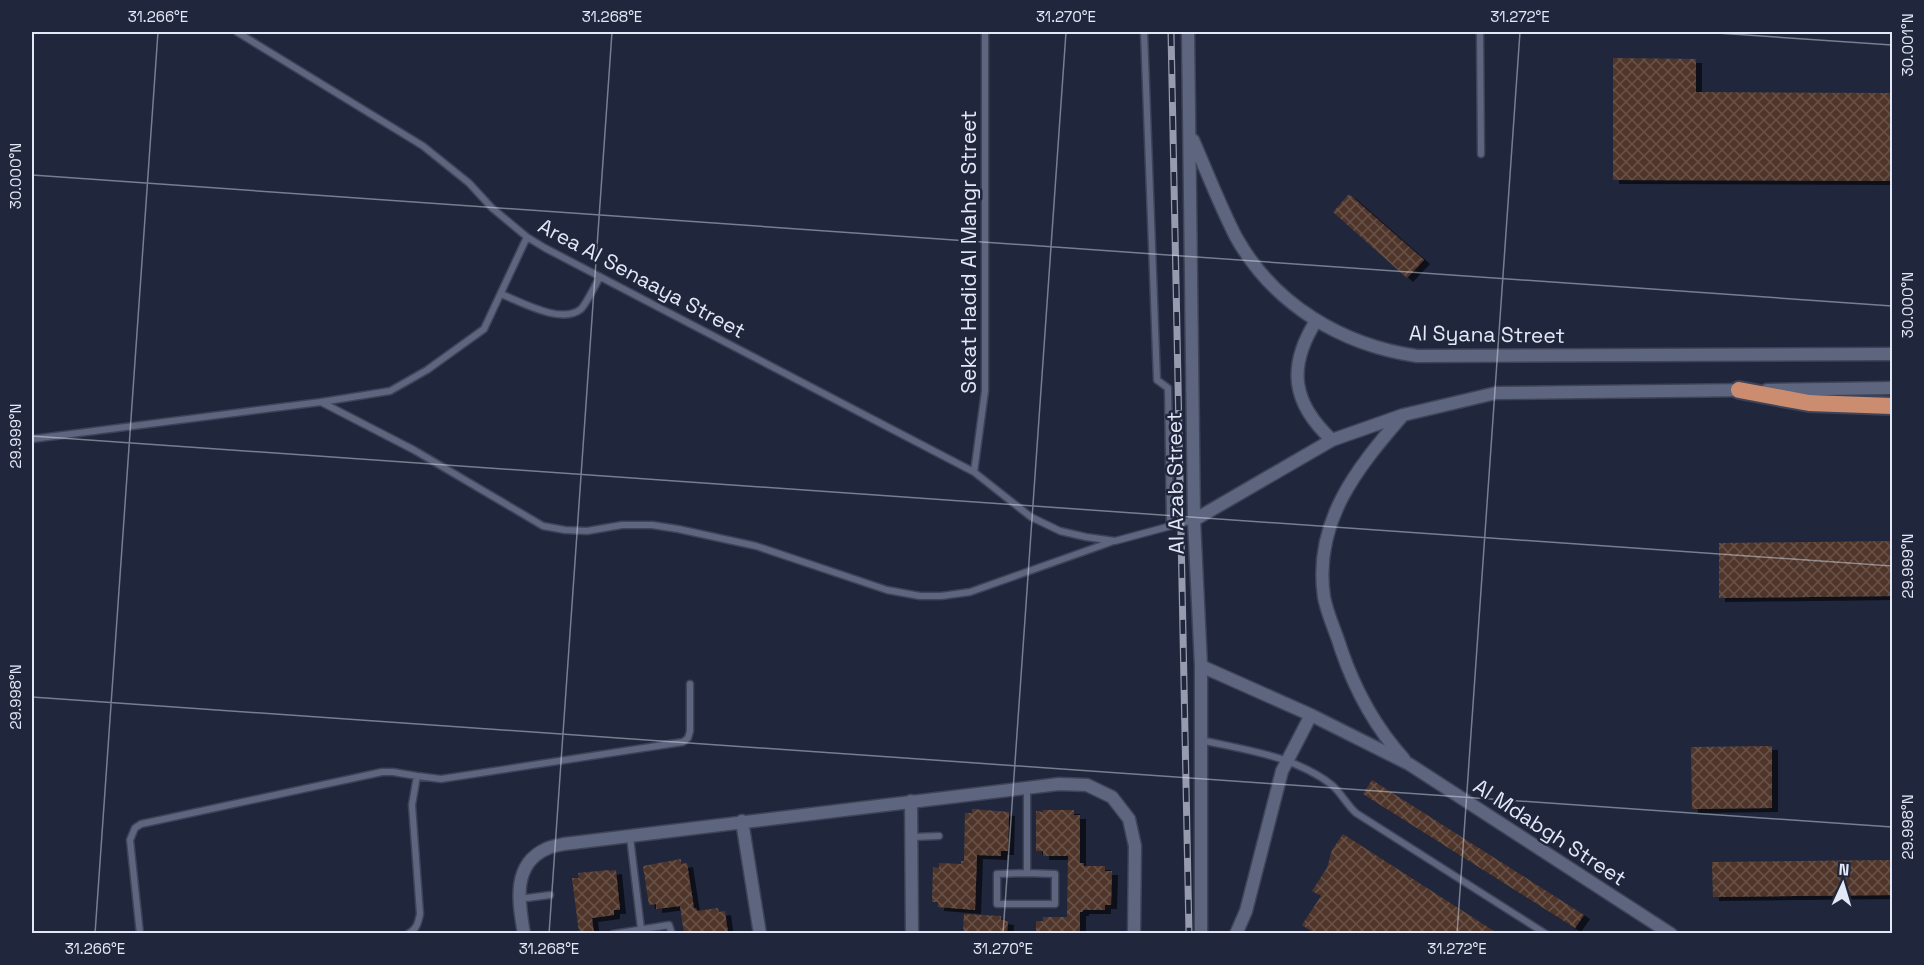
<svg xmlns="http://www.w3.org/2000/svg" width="1924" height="965" viewBox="0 0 1924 965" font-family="'Space Grotesk',sans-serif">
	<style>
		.building { fill: url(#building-cross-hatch); filter: url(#shadow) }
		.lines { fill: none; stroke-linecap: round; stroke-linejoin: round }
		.service-casing { stroke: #3e4357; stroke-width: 9 }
		.minor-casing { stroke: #3e4357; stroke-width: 15 }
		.trunk-casing { stroke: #3e4357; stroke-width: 20 }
		.service { stroke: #5d657f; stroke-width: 6 }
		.minor { stroke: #5d657f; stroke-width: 12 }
		.trunk { stroke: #cc8c70; stroke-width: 16 }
		.rail-casing { stroke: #969bad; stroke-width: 7 }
		.rail { stroke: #20273d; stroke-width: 4.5; stroke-dasharray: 14; stroke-linecap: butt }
		.ticks { fill: none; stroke: #e3e8f7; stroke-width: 1.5; stroke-opacity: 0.45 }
		.labels { text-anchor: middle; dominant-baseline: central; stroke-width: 5; stroke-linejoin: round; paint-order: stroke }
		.street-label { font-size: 21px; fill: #e3e8f7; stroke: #20273d }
		.neatline { fill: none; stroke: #e3e8f7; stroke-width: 2 }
		.ticks-label { font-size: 15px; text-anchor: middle; fill: #e3e8f7 }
	</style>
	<defs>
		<pattern id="building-cross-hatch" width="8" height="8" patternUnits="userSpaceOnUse" patternTransform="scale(1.5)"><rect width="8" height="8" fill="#50362a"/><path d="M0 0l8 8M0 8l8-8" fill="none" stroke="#69534a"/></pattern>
		<filter id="shadow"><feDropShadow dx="6" dy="4" stdDeviation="0" flood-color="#0009"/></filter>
	</defs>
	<rect width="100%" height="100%" fill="#20273d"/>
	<path class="building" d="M 1613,58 L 1696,59 L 1696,92 L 1893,93 L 1893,181 L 1613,180 Z
		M 1349,194 L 1424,260 L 1407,278 L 1333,212 Z
		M 1893,541 L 1893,596 L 1719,598 L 1719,543 Z
		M 1772,746 L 1772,808 L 1692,809 L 1691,747 Z
		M 1372,780 L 1584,915 L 1575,928 L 1363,794 Z
		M 972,809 L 1009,812 L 1008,851 L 1001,851 L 1001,856 L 977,855 L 975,910 L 938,907 L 938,902 L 932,902 L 933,867 L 939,868 L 939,863 L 961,864 L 961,861 L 964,861 L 965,813 L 972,813 Z
		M 1043,810 L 1074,810 L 1074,815 L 1080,815 L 1080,863 L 1084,863 L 1084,866 L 1105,866 L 1105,871 L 1112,871 L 1111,905 L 1105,905 L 1105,910 L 1083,910 L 1083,912 L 1080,912 L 1080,933 L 1036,933 L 1036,921 L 1043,921 L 1043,917 L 1067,917 L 1068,856 L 1043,856 L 1043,851 L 1036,851 L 1036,811 L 1043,812 Z
		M 1343,834 L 1497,933 L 1314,933 L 1302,925 L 1321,896 L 1312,891 L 1327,868 L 1332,850 Z
		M 681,859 L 681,864 L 687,863 L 694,908 L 696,908 L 697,911 L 718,908 L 719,912 L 725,911 L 728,933 L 684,933 L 680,906 L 656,909 L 656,904 L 649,905 L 643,866 Z
		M 1893,860 L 1893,895 L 1713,897 L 1712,862 Z
		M 609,870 L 609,871 L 616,870 L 620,910 L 614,910 L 614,915 L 592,918 L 594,933 L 579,933 L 572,878 L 579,878 L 578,873 Z
		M 964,914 L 1001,916 L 1001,920 L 1008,921 L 1007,933 L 963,933 Z"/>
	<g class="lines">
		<defs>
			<path id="service" d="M 237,32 L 423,146 L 469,183 L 492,208 L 527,237 L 545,248 L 974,472 L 1031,517 L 1060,531 L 1086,537 L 1115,541 L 1193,520
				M 1144,32 L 1157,380 L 1168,388 L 1170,526
				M 1480,32 L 1481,154
				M 501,294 C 521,302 562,325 581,309 C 587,303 595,285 600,277
				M 321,402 L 414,450 L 543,526 L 565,530 L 587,531 L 622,525 L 652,525 L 678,529 L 756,546 L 887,590 L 920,596 L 941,596 L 970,592 L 1111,542
				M 32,439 L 321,402 L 390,391 L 427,370 L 484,329 L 527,237
				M 974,472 L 985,391 L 985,32
				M 1201,740 C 1246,750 1295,756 1332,785 C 1341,793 1347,805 1356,813 L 1546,934
				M 630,837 L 641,929
				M 912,837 L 939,836
				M 1027,873 L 1055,874 L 1055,904 L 997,904 L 997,874 Z
				M 1027,873 L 1027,788
				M 519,899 L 550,895
				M 140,934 L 130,840 L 135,828 L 141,824 L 382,772 L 393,772 L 417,776
				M 408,934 C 417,929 418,923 420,914 L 412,805 L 417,776 L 441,779 L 683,742 L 688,738 L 690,731 L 690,684
				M 613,934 L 669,925 L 672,934"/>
			<path id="minor" d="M 1188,32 L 1194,520 L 1201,666 L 1201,934
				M 1193,140 C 1207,172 1220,206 1236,237 C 1274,305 1342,345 1417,356 L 1892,354
				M 1316,321 C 1287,367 1292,403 1332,440
				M 1767,390 L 1892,388
				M 1403,415 C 1357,468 1313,522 1324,597 C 1327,614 1336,632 1341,649 C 1355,690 1374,726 1404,759
				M 1194,520 L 1332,440 L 1403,415 L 1496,393 L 1747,390
				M 1201,666 L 1311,715 L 1409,764 L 1671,934
				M 911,801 L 912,934
				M 742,821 L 760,934
				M 524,934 C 519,904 511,865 546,849 C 551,846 559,845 564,844 L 1059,784 L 1087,785 L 1112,797 L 1129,819 L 1135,846 L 1134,934
				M 1236,934 L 1246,911 L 1282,771 L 1311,715"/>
			<path id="trunk" d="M 1739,390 L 1809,403 L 1892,406"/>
		</defs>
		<use href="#service" class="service-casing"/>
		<use href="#minor" class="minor-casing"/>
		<use href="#trunk" class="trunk-casing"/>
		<use href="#service" class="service"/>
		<use href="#minor" class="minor"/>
		<use href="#trunk" class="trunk"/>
		<defs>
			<path id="rail" d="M 1171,32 L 1189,934"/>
		</defs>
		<use href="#rail" class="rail-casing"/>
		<use href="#rail" class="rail"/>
	</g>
	<path class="ticks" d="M 1702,32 L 1892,45M 32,175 L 1892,306M 32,436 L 1892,566M 32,697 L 1892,827M 95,934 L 158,32M 549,934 L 612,32M 1003,934 L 1066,32M 1457,934 L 1520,32"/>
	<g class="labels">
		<g class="street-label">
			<text transform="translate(968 252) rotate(-90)">Sekat Hadid Al Mahgr Street</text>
			<text transform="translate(642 278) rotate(28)">Area Al Senaaya Street</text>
			<text transform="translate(1487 334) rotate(1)">Al Syana Street</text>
			<text transform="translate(1175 483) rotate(-91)">Al Azab Street</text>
			<text transform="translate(1550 832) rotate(33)">Al Mdabgh Street</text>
		</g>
	</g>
	<rect width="1924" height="965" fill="none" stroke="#20273d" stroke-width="66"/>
	<g transform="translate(1843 884) rotate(4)" stroke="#20273d" stroke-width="4.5" paint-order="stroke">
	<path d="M0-4.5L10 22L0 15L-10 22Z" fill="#e3e8f7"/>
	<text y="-9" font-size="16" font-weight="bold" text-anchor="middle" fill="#e3e8f7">N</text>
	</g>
	<rect x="33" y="33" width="1858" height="899" class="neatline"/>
	<g class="ticks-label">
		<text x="158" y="22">31.266°E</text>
		<text x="612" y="22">31.268°E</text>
		<text x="1066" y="22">31.270°E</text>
		<text x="1520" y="22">31.272°E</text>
		<text transform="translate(1908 45) rotate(-90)" y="5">30.001°N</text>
		<text transform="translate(16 176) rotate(-90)" y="5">30.000°N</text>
		<text transform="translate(1908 305) rotate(-90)" y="5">30.000°N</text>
		<text transform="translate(16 436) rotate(-90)" y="5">29.999°N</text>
		<text transform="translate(1908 566) rotate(-90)" y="5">29.999°N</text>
		<text transform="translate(16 697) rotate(-90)" y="5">29.998°N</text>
		<text transform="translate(1908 827) rotate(-90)" y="5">29.998°N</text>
		<text x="95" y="954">31.266°E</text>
		<text x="549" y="954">31.268°E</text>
		<text x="1003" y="954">31.270°E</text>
		<text x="1457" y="954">31.272°E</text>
	</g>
</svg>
